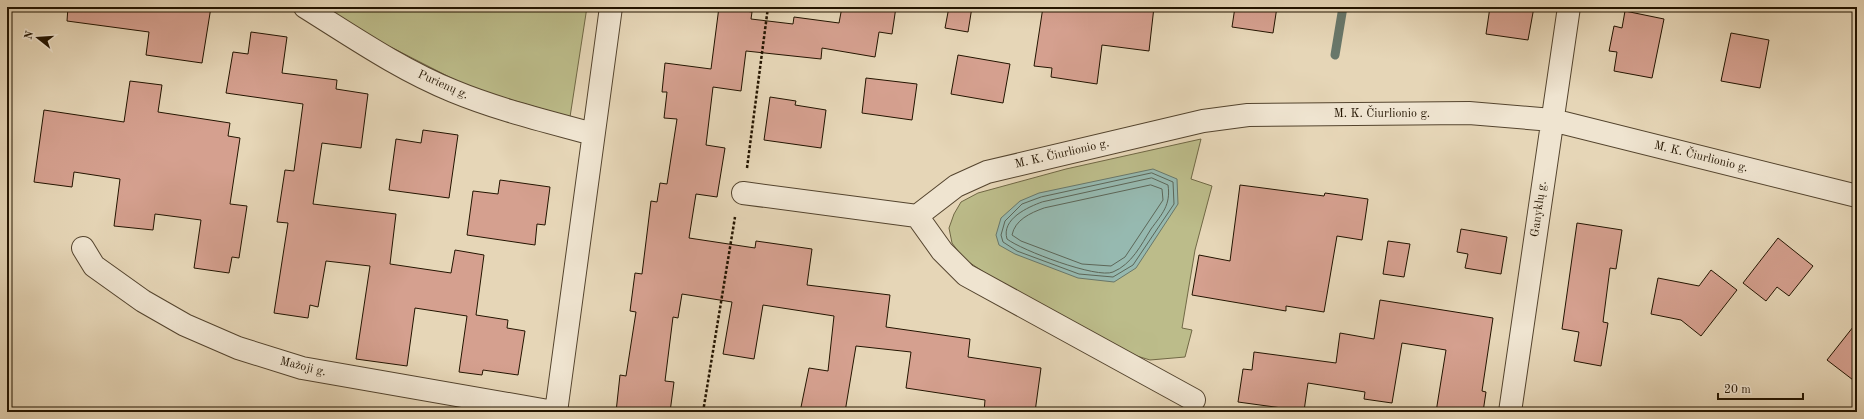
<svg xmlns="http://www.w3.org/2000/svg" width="1864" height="419" viewBox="0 0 1864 419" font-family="'Old Standard TT',serif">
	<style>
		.green { fill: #bcbc8a; stroke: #706845 }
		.water { fill: #96b9b0; stroke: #68776a }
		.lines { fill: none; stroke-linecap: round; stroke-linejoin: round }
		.shore { stroke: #5c6658; stroke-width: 1 }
		.stream { stroke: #68776a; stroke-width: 9 }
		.building { fill: #d5a08f; stroke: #231400 }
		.minor-casing { stroke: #54442e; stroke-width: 24 }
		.path { stroke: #231400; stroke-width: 2.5; stroke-dasharray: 3 2; stroke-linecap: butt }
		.minor { stroke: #efe4d0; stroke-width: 22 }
		.labels { text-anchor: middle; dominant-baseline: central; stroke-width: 3; stroke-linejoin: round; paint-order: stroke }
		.street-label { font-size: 12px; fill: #231400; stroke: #efe4d0 }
	</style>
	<rect width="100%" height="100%" fill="#e6d6b7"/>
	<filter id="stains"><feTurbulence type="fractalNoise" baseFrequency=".005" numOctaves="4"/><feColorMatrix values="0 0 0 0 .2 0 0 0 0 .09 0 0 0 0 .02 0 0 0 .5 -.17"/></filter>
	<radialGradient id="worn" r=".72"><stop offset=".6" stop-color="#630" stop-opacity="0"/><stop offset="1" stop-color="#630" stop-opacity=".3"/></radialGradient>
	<path class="green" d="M 324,7 L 587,7 L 570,117 L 471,88 L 365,34 Z
		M 1201,139 L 1191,179 L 1212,186 L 1195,250 L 1182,328 L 1192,330 L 1185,357 L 1150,360 L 1127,353 L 987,274 L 964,259 L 952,243 L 949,228 L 954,214 L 961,202 L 978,193 L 1066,169 Z"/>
	<path class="water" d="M 1153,169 L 1177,179 L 1178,204 L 1136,268 L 1114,282 L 1078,278 L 1015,254 L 999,245 L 996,235 L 1001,218 L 1020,201 L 1039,193 Z"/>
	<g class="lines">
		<path class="shore" d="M 1152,173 L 1173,182 L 1174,204 L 1133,265 L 1113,277 L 1079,274 L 1017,251 L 1003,242 L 1001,235 L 1005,221 L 1022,204 L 1041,197 Z
			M 1152,178 L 1168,185 C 1171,205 1162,214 1151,229 C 1141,245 1132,264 1113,272 C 1097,279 1021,250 1007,239 C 1001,219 1028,207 1042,202 Z
			M 1151,185 L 1162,189 L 1163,200 L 1125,257 L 1111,266 L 1082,264 L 1021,241 L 1012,235 C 1015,220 1030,213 1044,208 Z"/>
		<path class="stream" d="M 1335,55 L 1343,7"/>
	</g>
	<path class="building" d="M 68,7 L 211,7 L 202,63 L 146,55 L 149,32 L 67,21 Z
		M 719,7 L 752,12 L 751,19 L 793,24 L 794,17 L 839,23 L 842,7 L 896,7 L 892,34 L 879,32 L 875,57 L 822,48 L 821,59 L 746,51 L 741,91 L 713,87 L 706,145 L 725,148 L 717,197 L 696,194 L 689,238 L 755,248 L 756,241 L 812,249 L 807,285 L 890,295 L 886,327 L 970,339 L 968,357 L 1041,368 L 1035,412 L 984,412 L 985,400 L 906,388 L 911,352 L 856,346 L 845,412 L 800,412 L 809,368 L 828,371 L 834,316 L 763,305 L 754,359 L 723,354 L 732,302 L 682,294 L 678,318 L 673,317 L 665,381 L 674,382 L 670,412 L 616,412 L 620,375 L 626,376 L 636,312 L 630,311 L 635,273 L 642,274 L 651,201 L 657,202 L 660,183 L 667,184 L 677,119 L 664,118 L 667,92 L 662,92 L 665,63 L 711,69 Z
		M 949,7 L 972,7 L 968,32 L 945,28 Z
		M 1043,7 L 1154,7 L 1149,51 L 1102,45 L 1097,84 L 1051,77 L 1052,68 L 1034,66 Z
		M 1235,7 L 1277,7 L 1273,33 L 1232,27 Z
		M 1490,7 L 1534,7 L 1528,40 L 1486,34 Z
		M 1625,11 L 1664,19 L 1652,78 L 1614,71 L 1617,52 L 1609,51 L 1614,26 L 1622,28 Z
		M 251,32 L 287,37 L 282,73 L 337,80 L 336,89 L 368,94 L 361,148 L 322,143 L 313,204 L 396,214 L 390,264 L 451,273 L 455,250 L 484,255 L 476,315 L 508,320 L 507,328 L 525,331 L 518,375 L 483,370 L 482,375 L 459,372 L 467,316 L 415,308 L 407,366 L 356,359 L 370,266 L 326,261 L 318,307 L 310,305 L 308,318 L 274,313 L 288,223 L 277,222 L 285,170 L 294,171 L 303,104 L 226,93 L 233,52 L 248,54 Z
		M 1731,33 L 1769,40 L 1760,88 L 1721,81 Z
		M 958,55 L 1010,64 L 1003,103 L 951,94 Z
		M 866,78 L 917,84 L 912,120 L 862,113 Z
		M 130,81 L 162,85 L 158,112 L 230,123 L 228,136 L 240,138 L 230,204 L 247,206 L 239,258 L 232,257 L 229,273 L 194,268 L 201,220 L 155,214 L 153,230 L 114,226 L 120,179 L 74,172 L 72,187 L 34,182 L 44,110 L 124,122 Z
		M 770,97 L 796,101 L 795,105 L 826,110 L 821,148 L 764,140 Z
		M 423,130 L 458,135 L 449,198 L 389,190 L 396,139 L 421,143 Z
		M 500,180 L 550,187 L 545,225 L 537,224 L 535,245 L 467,235 L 473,191 L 498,194 Z
		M 1240,185 L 1324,196 L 1325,193 L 1368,199 L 1362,240 L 1337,236 L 1324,312 L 1286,306 L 1286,311 L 1192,295 L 1199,255 L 1230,261 Z
		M 1577,223 L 1622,230 L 1616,269 L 1610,268 L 1603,322 L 1608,323 L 1601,366 L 1574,361 L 1579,332 L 1562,329 Z
		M 1461,229 L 1507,237 L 1501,274 L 1465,268 L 1468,254 L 1457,252 Z
		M 1778,238 L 1813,266 L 1789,296 L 1777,287 L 1766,301 L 1743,283 Z
		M 1388,241 L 1410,244 L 1404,277 L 1383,274 Z
		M 1711,270 L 1737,290 L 1701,336 L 1681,320 L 1651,314 L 1658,278 L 1699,286 Z
		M 1380,300 L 1493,318 L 1482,391 L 1486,392 L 1483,412 L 1436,412 L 1446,350 L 1402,343 L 1392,403 L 1364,399 L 1365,392 L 1308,383 L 1304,411 L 1238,402 L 1243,369 L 1252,370 L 1254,352 L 1336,363 L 1340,333 L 1374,339 Z
		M 1857,322 L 1857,383 L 1827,360 Z"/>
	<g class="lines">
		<defs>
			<path id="minor" d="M 305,7 C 353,37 401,70 453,91 C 499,110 546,121 593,134
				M 743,193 L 917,216 L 956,186 L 987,172 L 1203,121 L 1248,115 L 1469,113 L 1552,120 L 1857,196
				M 917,216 L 942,251 L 966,275 L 1194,400
				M 83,248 L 94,266 L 143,301 L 185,325 L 238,348 L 302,368 L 554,412
				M 556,412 L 611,7
				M 1510,412 L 1569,7"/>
		</defs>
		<use href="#minor" class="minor-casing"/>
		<path class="path" d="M 747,168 L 768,7
			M 703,412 L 735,217"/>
		<use href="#minor" class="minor"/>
	</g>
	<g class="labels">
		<g class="street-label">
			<text transform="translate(443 85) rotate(24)">Purienų g.</text>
			<text x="1382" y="114">M. K. Čiurlionio g.</text>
			<text transform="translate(1062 154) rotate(-13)">M. K. Čiurlionio g.</text>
			<text transform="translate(1701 157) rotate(14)">M. K. Čiurlionio g.</text>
			<text transform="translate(1539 209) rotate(-82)">Ganyklų g.</text>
			<text transform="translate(303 367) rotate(14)">Mažoji g.</text>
		</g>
	</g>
	<rect width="1864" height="419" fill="none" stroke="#e6d6b7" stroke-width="24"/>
	<rect x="8" y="8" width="1848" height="403" fill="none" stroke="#231400" stroke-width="2"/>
	<rect x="12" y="12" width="1840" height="395" fill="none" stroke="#231400"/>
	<g transform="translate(38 38) rotate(287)" stroke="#efe4d0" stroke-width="3" paint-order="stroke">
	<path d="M0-3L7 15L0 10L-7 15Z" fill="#231400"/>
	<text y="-6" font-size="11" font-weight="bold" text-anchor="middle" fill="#231400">N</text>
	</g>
	<path d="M1718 393v6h85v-6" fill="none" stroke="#231400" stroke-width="2"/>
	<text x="1724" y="393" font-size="12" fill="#231400" stroke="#efe4d0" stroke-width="3" paint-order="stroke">20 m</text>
	<rect width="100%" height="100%" filter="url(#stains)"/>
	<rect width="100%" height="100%" fill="url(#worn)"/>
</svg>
